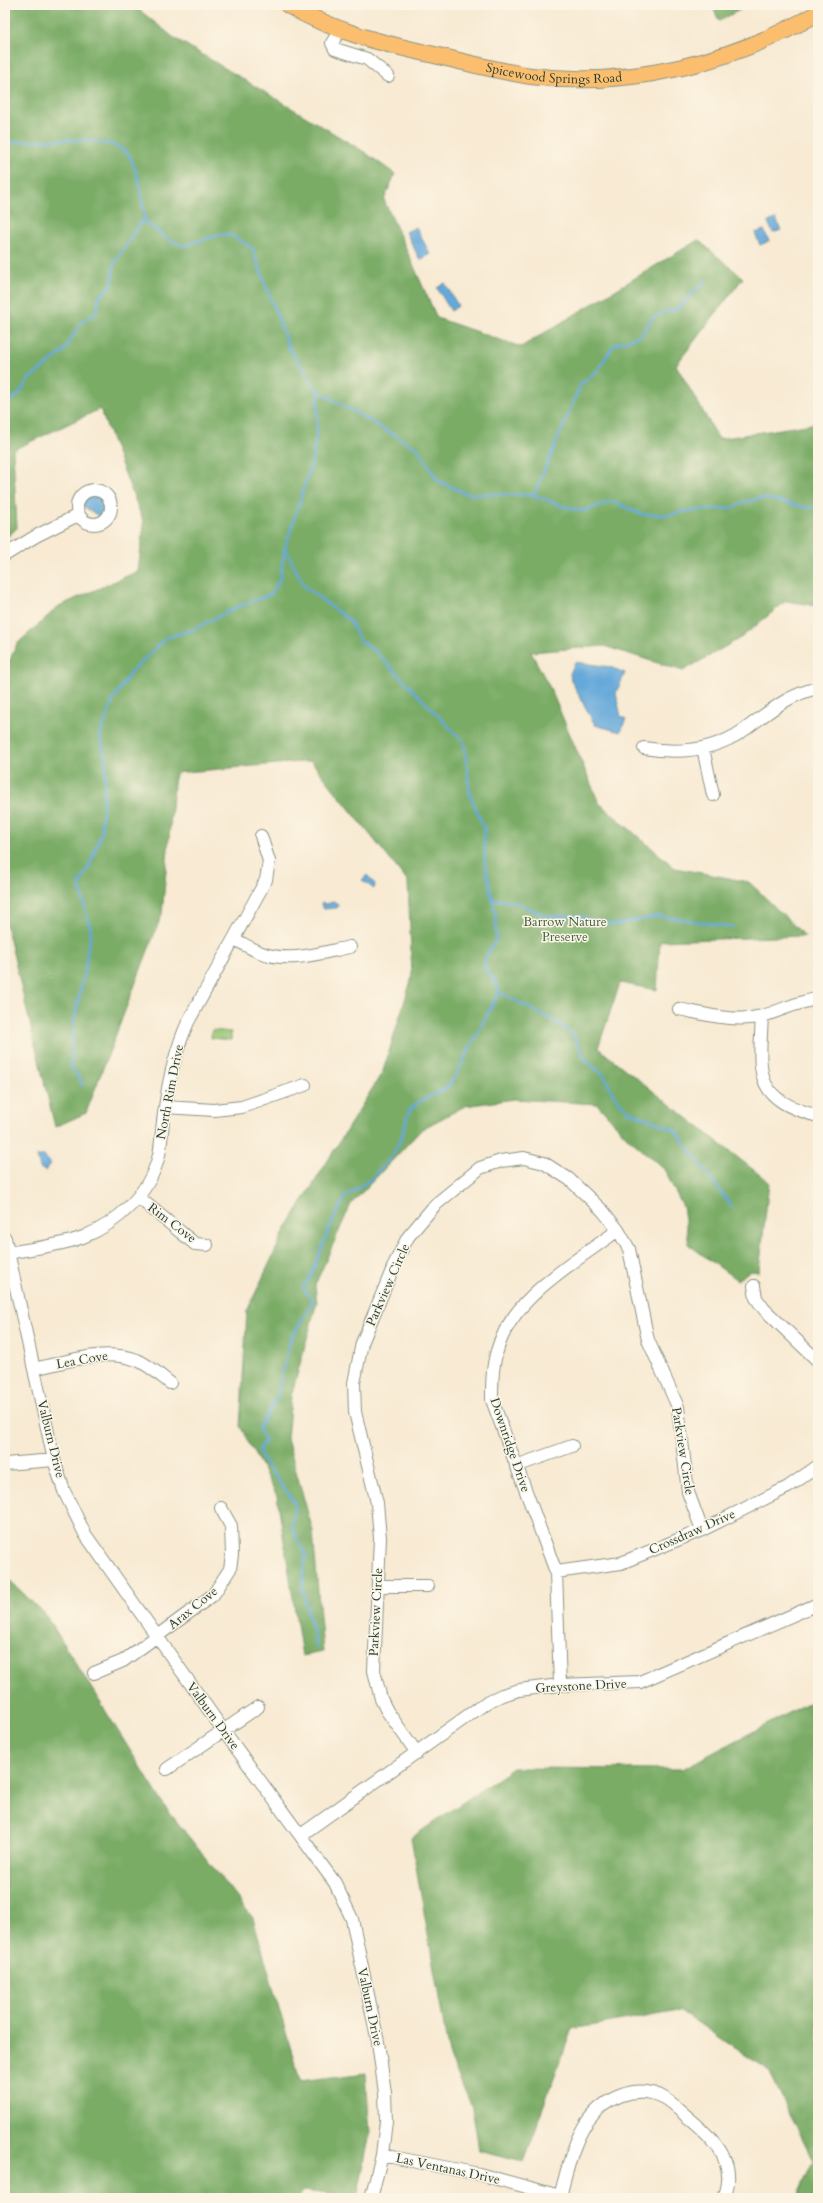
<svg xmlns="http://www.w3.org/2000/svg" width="823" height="2203" viewBox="0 0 823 2203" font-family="Cardo,serif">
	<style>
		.green { fill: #98c775; stroke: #5c8254 }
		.forest { fill: #7aac66; stroke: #4c744d }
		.water { fill: #65a9da; stroke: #427387 }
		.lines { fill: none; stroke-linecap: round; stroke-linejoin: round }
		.stream { stroke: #65a9da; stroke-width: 2.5 }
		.minor-casing { stroke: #8c9484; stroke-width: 14 }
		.major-casing { stroke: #8c9484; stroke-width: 18 }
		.minor { stroke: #fff; stroke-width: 12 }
		.major { stroke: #fbbe6e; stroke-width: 16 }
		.labels { text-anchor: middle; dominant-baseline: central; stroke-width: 3; stroke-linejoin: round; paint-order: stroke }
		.street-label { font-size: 13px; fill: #1f3d34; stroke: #fcf5e5 }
		.park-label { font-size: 13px; fill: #3d6044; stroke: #fcf5e5 }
	</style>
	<rect width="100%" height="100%" fill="#fcf5e5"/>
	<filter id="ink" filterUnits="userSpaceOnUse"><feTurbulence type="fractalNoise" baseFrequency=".025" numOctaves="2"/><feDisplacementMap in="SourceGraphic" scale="8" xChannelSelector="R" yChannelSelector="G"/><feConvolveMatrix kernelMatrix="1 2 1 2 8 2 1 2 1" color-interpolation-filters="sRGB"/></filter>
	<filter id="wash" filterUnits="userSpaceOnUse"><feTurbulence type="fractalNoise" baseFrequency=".012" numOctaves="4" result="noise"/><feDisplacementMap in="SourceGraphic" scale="16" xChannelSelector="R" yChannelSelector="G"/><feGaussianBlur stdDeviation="0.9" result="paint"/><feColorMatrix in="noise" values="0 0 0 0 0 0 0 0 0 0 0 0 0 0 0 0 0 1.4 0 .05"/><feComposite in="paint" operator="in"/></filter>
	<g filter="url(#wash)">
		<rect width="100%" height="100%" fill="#f8ead3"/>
		<path class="green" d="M 212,1030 L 231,1032 L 231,1040 L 211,1038 Z"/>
		<path class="forest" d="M 5,5 L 133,5 L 173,37 L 363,151 L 395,174 L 384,200 L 437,318 L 521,347 L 698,240 L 743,278 L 676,365 L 719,439 L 818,423 L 818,606 L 786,601 L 742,637 L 683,671 L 604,646 L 531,652 L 551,690 L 599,803 L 675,868 L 749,882 L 805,936 L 660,941 L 657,990 L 620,983 L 598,1048 L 769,1182 L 759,1272 L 750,1271 L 737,1280 L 689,1245 L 683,1207 L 664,1169 L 626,1136 L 597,1104 L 514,1099 L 465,1106 L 422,1129 L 351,1204 L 315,1285 L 317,1302 L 291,1397 L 287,1439 L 313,1531 L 323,1652 L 302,1656 L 277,1496 L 240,1426 L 247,1311 L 285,1230 L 383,1071 L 412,977 L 408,882 L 311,761 L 175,773 L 162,914 L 86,1113 L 55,1127 L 5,920 L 5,671 L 17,644 L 59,606 L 138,571 L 144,523 L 100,409 L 13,450 L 17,528 L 5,539 Z
			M 712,5 L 749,5 L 719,21 Z
			M 5,1575 L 47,1617 L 166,1808 L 253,1918 L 300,2081 L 366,2073 L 370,2134 L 357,2197 L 303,2191 L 299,2198 L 5,2198 Z
			M 808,1703 L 818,1709 L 818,2198 L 796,2198 L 813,2161 L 769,2071 L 679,2010 L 572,2029 L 523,2161 L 479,2150 L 472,2107 L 449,2055 L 411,1838 L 513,1768 L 682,1769 Z"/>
		<path class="water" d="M 776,219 L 781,230 L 773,233 L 768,222 Z
			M 416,227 L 430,254 L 420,260 L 406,232 Z
			M 764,230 L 769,241 L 760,245 L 755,233 Z
			M 445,283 L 458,306 L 451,311 L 437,288 Z
			M 93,495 L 101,497 L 106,502 L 105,511 L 100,517 L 83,506 L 85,500 Z
			M 575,662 L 610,667 L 625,673 L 616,693 L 621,717 L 626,719 L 620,732 L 595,725 L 571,680 L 570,674 Z
			M 367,875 L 375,884 L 374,889 L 362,880 Z
			M 333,901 L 338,904 L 337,908 L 324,909 L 321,905 L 322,903 L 328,904 Z
			M 37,1156 L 45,1156 L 50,1164 L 45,1171 L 40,1168 Z"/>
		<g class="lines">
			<path class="stream" d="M 5,143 C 31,141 112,133 128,154 C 139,169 142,204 146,223 L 168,239 L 182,246 L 223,234 L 233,236 L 252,248 L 289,348 L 318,391 L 418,449 L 438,481 L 467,494 L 534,495 L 565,507 L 583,511 L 612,501 L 641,514 L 668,515 L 687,511 L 732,508 L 744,502 L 763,498 L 809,508 L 818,505
				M 5,405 L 18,395 L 29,379 L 63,352 L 82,321 L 94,315 L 98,308 L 98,298 L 112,284 L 114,263 L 145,217
				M 534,495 L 581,384 L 597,371 L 614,345 L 641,335 L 652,318 L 661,313 L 676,310 L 706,280
				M 285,548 L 304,586 L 350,621 L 360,641 L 375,651 L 464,742 L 470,794 L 484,829 L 485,863 L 496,918 L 496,940 L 486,956 L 484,966 L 496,983 L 499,992 L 457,1073 L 447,1088 L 420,1101 L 409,1111 L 401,1139 L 392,1156 L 371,1179 L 345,1197 L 329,1229 L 310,1278 L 303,1287 L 313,1301 L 290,1340 L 277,1398 L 259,1428 L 265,1441 L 259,1449 L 263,1461 L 295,1503 L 292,1528 L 306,1555 L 302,1587 L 316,1646
				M 492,899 L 518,903 L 546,916 L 578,916 L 613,925 L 658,916 L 733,927
				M 499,992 L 556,1022 L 573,1034 L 585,1060 L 603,1074 L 616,1099 L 629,1111 L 675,1130 L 732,1207
				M 83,1085 L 71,1066 L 74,1021 L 83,978 L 91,931 L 79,884 L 89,867 L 101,834 L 106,764 L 100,735 L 113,700 L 130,673 L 166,638 L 194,629 L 235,608 L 271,594 L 280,579 L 285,548 L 312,462 L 317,429 L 318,391"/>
		</g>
	</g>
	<g filter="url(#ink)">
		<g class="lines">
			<defs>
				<path id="minor" d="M 340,30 L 332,43 L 335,49 L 367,59 L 388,76
					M77 507a17 17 0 1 1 34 0a17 17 0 1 1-34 0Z
					M 5,555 L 36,536 L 78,515
					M 644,748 C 679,754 714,751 744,730 C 769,712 787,695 818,688
					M 703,748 L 713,795
					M 234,939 C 242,943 250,948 259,952 C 289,964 320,953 350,947
					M 679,1009 C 705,1014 735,1023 762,1016 C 781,1011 798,1001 818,999
					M 762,1016 C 759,1074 753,1099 818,1116
					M 165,1107 L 214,1110 L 242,1107 L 305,1085
					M 138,1197 L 195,1244 L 207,1245
					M 5,1238 L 54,1460 L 64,1491 L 85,1534 L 223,1730 L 335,1883 L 352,1919 L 378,2042 L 385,2093 L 386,2121 L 382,2155 L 371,2198
					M 9,1253 C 33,1248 60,1246 83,1237 C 118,1223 150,1193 159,1155 C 162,1140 162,1123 165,1107 C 169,1078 176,1049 188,1022 L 266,880 L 269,861 L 261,836
					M 754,1286 L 756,1298 L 764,1309 L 818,1361
					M 34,1369 C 67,1362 103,1348 137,1360 C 149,1365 160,1375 170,1383
					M 5,1464 L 54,1460
					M 516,1466 L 572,1446
					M 556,1572 L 621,1563 L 702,1530 L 788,1487 L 818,1466
					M 378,1586 L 428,1586
					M 94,1673 L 123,1661 L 213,1595 L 230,1569 L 232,1555 L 231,1526 L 221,1508
					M 560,1685 L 556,1572 L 492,1400 C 492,1384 492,1367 497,1351 C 511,1297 576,1262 618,1230
					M 417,1753 L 387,1711 L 381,1699 L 374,1671 L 380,1538 L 377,1503 L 355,1412 L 354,1383 L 362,1343 L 395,1263 L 408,1237 L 435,1205 L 480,1168 L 501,1161 L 524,1158 L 544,1163 L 569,1179 L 603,1211 L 618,1230 L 629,1249 L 648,1340 L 678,1407 L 688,1492 L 702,1530
					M 167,1769 L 258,1707
					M 301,1835 L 487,1702 L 502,1695 L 519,1690 L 560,1685 L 640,1682 L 818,1604
					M 382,2155 L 479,2174 L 560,2196
					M 564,2198 L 560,2196 C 567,2172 572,2144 587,2122 C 603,2099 636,2082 664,2098 C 673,2103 681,2112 690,2119 C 715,2140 738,2163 724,2198"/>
				<g id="major">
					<path id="s1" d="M 288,5 C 332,31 381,43 430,54 C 464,62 497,71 531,76 C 629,89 733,62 818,13"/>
				</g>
			</defs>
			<use href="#minor" class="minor-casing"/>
			<use href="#major" class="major-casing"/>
			<use href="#minor" class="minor"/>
			<use href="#major" class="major"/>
		</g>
	</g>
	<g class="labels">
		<g class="street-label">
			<text stroke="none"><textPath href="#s1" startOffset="277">Spicewood Springs Road</textPath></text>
			<text transform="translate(170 1092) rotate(-79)">North Rim Drive</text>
			<text transform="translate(172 1223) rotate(37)">Rim Cove</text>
			<text transform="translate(388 1285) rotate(-66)">Parkview Circle</text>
			<text transform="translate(82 1360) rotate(-10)">Lea Cove</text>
			<text transform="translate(51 1439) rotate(76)">Valburn Drive</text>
			<text transform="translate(510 1445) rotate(71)">Downridge Drive</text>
			<text transform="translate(683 1451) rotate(81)">Parkview Circle</text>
			<text transform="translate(692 1532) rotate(-24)">Crossdraw Drive</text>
			<text transform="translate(193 1608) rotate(-39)">Arax Cove</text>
			<text transform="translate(376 1612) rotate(-87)">Parkview Circle</text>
			<text transform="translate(581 1686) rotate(-3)">Greystone Drive</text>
			<text transform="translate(213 1716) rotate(54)">Valburn Drive</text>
			<text transform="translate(370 2007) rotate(78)">Valburn Drive</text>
			<text transform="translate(448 2169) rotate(12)">Las Ventanas Drive</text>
		</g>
		<g class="park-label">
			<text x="565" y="922">Barrow Nature<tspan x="565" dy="15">Preserve</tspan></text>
		</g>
	</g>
	<rect width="823" height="2203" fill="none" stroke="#fcf5e5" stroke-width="20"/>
</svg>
